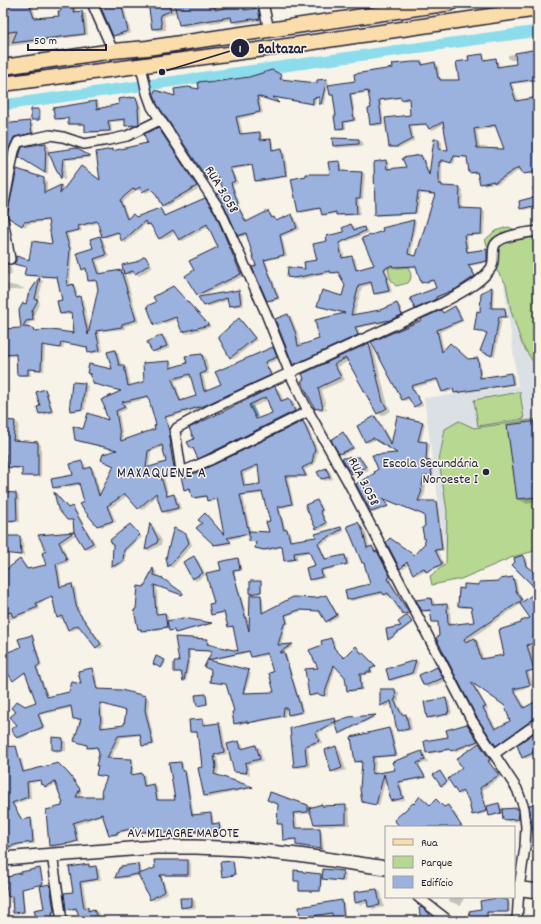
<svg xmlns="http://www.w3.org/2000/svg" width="541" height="924" viewBox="0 0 541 924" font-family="Dekko,sans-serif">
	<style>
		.built { fill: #dbe0e5 }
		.green { fill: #b7d891; stroke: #6c7d66 }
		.shadow { fill: #0003; fill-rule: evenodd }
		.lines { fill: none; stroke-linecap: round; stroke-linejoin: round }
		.stream { stroke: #6292a5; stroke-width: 3 }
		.canal { stroke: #8ddceb; stroke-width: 11 }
		.building { fill: #9bb2df; stroke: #22223b; fill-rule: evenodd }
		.street-casing { stroke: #22223b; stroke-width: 12 }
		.secondary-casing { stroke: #22223b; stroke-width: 16 }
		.primary-casing { stroke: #22223b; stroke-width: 17 }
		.street { stroke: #f7f3e8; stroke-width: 9 }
		.secondary { stroke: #f7f3e8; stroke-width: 13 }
		.primary { stroke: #fbddab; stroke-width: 14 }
		.poi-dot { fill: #22223b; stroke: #f7f3e8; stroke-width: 1.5 }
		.labels { text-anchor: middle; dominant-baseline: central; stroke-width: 3; stroke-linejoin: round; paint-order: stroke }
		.street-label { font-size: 14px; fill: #22223b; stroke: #f7f3e8 }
		.poi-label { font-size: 14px; fill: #22223b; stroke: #f7f3e8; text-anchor: end }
		.neighbourhood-label { font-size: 15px; letter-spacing: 1px; fill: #22223b; stroke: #f7f3e8 }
		.leader { fill: none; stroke: #22223b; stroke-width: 1.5 }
		.callout-dot { fill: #22223b; stroke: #f7f3e8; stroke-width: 1.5 }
		.mark-label { font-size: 12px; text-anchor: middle; font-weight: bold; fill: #fff }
		.callout-label { font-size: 15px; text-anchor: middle; font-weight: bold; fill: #22223b; stroke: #f7f3e8; stroke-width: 3; stroke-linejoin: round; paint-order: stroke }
	</style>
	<rect width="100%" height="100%" fill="#f7f3e8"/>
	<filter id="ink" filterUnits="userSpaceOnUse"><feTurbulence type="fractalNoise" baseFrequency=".025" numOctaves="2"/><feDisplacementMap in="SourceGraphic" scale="8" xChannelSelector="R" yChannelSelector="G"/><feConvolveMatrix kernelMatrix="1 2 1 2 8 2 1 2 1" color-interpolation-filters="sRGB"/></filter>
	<g filter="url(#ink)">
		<path class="built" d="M 538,242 L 538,546 L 448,572 L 424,398 L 518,386 L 499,248 Z"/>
		<path class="green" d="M 508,227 L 532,236 L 538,235 L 538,370 L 522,344 L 511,311 L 506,284 L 497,271 L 485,240 L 495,231 Z
			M 390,265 L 407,266 C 411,272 413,278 408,283 L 396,286 C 390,281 389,275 388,267 Z
			M 520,392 L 524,419 L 478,426 L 474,400 Z
			M 538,419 L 538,550 L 513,557 L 461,579 L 432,585 L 430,576 L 446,564 L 447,511 L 439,461 L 445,429 L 459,421 L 474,428 Z"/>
		<path class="shadow" d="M 3,3 L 32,3 L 36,19 L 60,17 L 63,12 L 61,3 L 74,3 L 77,13 L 82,12 L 86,14 L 88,35 L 3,47 Z
			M 105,3 L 142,3 L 124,7 L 131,33 L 117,37 L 114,35 Z
			M 162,3 L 217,3 L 218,10 L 244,5 L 248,8 L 248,11 L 258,9 L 262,11 L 264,21 L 259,22 L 256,21 L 237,24 L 233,21 L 233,20 L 184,27 L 180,25 L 177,12 L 164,17 L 166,30 L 157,31 L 153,29 Z
			M 538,50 L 538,60 L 530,60 L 533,79 L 538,79 L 538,171 L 527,174 L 521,169 L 498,184 L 495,183 L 483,185 L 480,183 L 479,173 L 473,174 L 470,172 L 468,158 L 456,157 L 454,164 L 444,161 L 444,163 L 442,163 L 442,185 L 445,188 L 460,188 L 463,190 L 462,209 L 482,210 L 485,212 L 484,235 L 467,236 L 469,253 L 487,250 L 490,252 L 490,262 L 470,266 L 478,278 L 459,290 L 438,299 L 439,301 L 419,310 L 416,308 L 411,299 L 437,288 L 435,281 L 425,284 L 422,282 L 417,267 L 397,269 L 394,267 L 386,270 L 390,280 L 389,281 L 392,292 L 378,295 L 375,294 L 373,284 L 362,287 L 354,316 L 381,310 L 397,304 L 400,306 L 404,316 L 394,321 L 358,328 L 360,337 L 297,366 L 294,364 L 276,319 L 288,315 L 291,316 L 299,336 L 300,346 L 320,340 L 316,320 L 347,314 L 318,306 L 322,291 L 343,297 L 346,285 L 340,273 L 335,274 L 332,273 L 298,280 L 288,277 L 289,268 L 306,271 L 305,263 L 318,260 L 314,245 L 328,242 L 327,237 L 345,233 L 343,228 L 351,225 L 354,226 L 356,230 L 364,228 L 367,230 L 368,233 L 341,244 L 345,258 L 352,257 L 355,258 L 358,270 L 375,266 L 363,238 L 384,232 L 383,229 L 413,221 L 416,222 L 411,256 L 417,257 L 435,195 L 421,194 L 417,214 L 376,216 L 374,215 L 376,213 L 375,163 L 386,161 L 389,163 L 390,170 L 408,168 L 404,158 L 421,156 L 424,158 L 430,174 L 435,140 L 442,142 L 442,151 L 449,152 L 444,124 L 433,130 L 430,129 L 428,125 L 412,126 L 414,141 L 401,148 L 393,148 L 390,146 L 387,119 L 411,115 L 410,100 L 405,101 L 402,98 L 381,101 L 384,125 L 374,126 L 371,124 L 369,110 L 373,109 L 369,93 L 352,95 L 356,121 L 346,123 L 346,129 L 340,130 L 337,128 L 335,117 L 337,118 L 334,97 L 331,95 L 329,86 L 356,82 L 355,74 L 394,69 L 393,65 L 413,63 L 422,63 L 425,65 L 435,63 L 438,65 L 440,79 L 443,81 L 461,81 L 457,63 L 470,60 L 469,57 L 482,55 L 485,57 L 486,60 L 495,59 L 498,61 L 500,68 L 518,65 L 517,60 L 511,60 L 508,58 L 508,55 ZM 532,82 L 535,99 L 519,101 L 512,84 ZM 496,127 L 505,150 L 480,149 L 477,131 ZM 412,222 L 414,222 L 408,259 L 406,259 Z
			M 272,71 L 284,78 L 283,80 L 319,84 L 326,80 L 329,82 L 324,105 L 320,103 L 320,98 L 316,99 L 315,105 L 274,98 L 279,103 L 259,97 L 263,113 L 239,119 L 243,135 L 259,133 L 262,135 L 263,141 L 270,140 L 273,142 L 274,150 L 282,149 L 285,151 L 288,177 L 259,182 L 256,180 L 253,166 L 232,170 L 238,183 L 233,185 L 240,204 L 238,205 L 248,222 L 268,212 L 271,214 L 273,218 L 278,221 L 292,216 L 295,217 L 300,229 L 282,237 L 287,256 L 266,261 L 280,299 L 271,302 L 268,300 L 248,235 L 242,237 L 239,236 L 226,207 L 225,191 L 219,177 L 211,181 L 208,180 L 176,97 L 200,90 L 206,82 L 208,83 L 249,78 Z
			M 136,98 L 139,100 L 142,109 L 141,110 L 141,125 L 139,126 L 129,127 L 126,125 L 126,121 L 111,122 L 112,132 L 89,133 L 86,131 L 86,125 L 71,125 L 69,123 L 69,119 L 59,120 L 56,119 L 55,109 L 96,102 L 99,103 L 99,110 L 120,105 Z
			M 39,110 L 41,111 L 41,120 L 32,119 Z
			M 7,114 L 10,116 L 11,125 L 30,122 L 33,124 L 34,134 L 11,152 L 3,147 L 3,115 Z
			M 158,129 L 161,130 L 200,188 L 166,207 L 163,205 L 153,190 L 146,193 L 142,189 L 139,191 L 137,190 L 122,202 L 129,219 L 133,215 L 137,218 L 160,209 L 163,211 L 165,216 L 205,200 L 208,201 L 218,216 L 244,276 L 201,296 L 198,295 L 187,276 L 195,271 L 219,247 L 210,226 L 183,241 L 180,240 L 176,232 L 162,240 L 159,238 L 152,226 L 148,225 L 147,223 L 126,243 L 123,242 L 120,233 L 106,238 L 103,236 L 99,223 L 81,227 L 82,231 L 68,234 L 72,251 L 70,286 L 72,285 L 76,287 L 78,298 L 83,299 L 90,332 L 99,289 L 97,282 L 92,282 L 89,281 L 87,270 L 83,269 L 100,237 L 103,239 L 109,257 L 97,261 L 102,274 L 121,271 L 125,272 L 145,257 L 149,260 L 153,267 L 139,276 L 135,273 L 129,275 L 125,273 L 139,322 L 125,326 L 125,329 L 99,332 L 103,351 L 92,354 L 89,352 L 88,347 L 64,343 L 63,349 L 45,346 L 44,371 L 30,370 L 31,376 L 21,376 L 18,374 L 17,356 L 3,357 L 3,330 L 22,329 L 26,306 L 39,279 L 43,281 L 38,301 L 40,302 L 35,313 L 35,321 L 29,323 L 26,328 L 36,331 L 75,335 L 73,314 L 64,315 L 61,314 L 63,301 L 58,278 L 28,276 L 25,274 L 27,267 L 18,265 L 30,261 L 53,245 L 49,221 L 28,224 L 26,227 L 14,220 L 44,179 L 47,181 L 47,193 L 61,186 L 64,188 L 63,191 L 102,182 L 112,150 L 113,151 L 149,143 Z
			M 359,140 L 363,142 L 363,146 L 337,148 L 334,146 Z
			M 46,144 L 49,146 L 48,174 L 20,157 Z
			M 76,149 L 91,158 L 66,160 L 65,180 L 62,179 L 49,153 Z
			M 340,162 L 342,164 L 343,172 L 362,172 L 365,174 L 363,199 L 359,199 L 360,215 L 340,216 L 337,213 L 326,216 L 323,214 L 322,209 L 302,213 L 299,211 L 331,175 Z
			M 3,166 L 8,169 L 6,178 L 3,178 Z
			M 537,185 L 538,226 L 535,226 L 533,224 L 532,208 L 524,210 L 521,208 L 537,198 L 531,188 Z
			M 3,247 L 5,248 L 8,264 L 11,268 L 12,275 L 3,275 Z
			M 3,283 L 23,288 L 25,289 L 3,291 Z
			M 173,287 L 176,289 L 211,327 L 187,334 L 183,332 L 178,319 L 158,326 L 155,325 L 157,303 Z
			M 492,288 L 494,289 L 493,309 L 505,309 L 507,311 L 508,318 L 502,318 L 495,356 L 483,352 L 487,333 L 475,331 L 481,313 L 482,293 Z
			M 239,291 L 242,293 L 244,306 L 233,307 L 230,306 L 229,300 L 208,307 L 204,305 Z
			M 3,304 L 7,308 L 3,313 Z
			M 455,308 L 458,309 L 464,321 L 440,332 L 444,351 L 468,360 L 477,359 L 480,361 L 482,378 L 511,374 L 514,375 L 515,385 L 458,394 L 455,393 L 454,390 L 446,393 L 443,392 L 439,381 L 413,388 L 423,405 L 418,408 L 415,406 L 410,399 L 405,401 L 402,400 L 423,321 L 441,311 L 445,313 Z
			M 239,319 L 242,321 L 257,340 L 234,359 L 231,357 Z
			M 162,336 L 166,338 L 170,348 L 157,353 L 153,351 Z
			M 369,344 L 373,347 L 388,405 L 391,411 L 382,416 L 377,413 L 349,361 L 338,367 L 345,380 L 322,390 L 326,406 L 315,408 L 302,382 Z
			M 273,348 L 276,350 L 280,359 L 267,364 L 274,377 L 209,407 L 167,418 L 172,433 L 174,446 L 173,447 L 178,475 L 164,478 L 169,496 L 174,495 L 177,497 L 181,509 L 167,514 L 163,512 L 158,495 L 142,510 L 138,508 L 127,496 L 110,508 L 116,522 L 102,527 L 98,525 L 86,503 L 80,485 L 57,489 L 54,487 L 74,475 L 82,462 L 85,464 L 87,469 L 91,468 L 94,470 L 101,495 L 115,466 L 102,460 L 118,451 L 80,442 L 76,440 L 83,430 L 110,422 L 122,391 L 88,373 L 114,371 L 114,351 L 118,353 L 122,366 L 127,368 L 131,386 L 145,383 L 169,362 L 173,364 L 173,368 L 188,364 L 186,357 L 202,355 L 206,357 L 209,374 L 203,375 L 207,391 L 222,384 ZM 192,376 L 197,397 L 182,401 L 175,381 ZM 150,398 L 158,426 L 156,430 L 124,442 L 119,413 L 127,409 L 125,404 ZM 163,447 L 168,462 L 149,468 L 151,452 Z
			M 85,384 L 88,386 L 85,410 L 75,412 L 72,410 Z
			M 275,387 L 279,390 L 284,401 L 289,399 L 293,401 L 298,414 L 203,460 L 199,458 L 195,451 L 192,449 L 189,442 ZM 268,400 L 273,413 L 258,419 L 253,407 Z
			M 45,390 L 47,391 L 54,413 L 43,415 L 40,414 Z
			M 326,408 L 327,410 L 320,411 L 317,410 Z
			M 375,417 L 378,419 L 393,445 L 422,422 L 425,424 L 421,442 L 430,444 L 428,461 L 433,463 L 434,477 L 427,477 L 425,493 L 421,502 L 436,502 L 438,503 L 444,551 L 438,551 L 444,565 L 429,572 L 426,570 L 416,575 L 414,573 L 409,564 L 403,570 L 401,568 L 387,542 L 415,556 L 426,544 L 425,515 L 382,498 L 389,507 L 374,513 L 371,512 L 376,474 L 400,454 L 377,439 L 368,443 L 365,441 Z
			M 3,421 L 15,422 L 19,424 L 16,441 L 38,443 L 41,445 L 41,477 L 27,477 L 23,475 L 23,469 L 10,469 L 7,467 L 7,456 L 3,455 Z
			M 303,422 L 306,423 L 318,451 L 315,464 L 305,470 L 308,477 L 288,478 L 294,505 L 280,509 L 286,530 L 290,532 L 292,542 L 318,537 L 341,528 L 345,531 L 320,545 L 327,560 L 344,556 L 348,558 L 349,565 L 323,571 L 325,578 L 313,581 L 310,579 L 317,566 L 311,552 L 297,555 L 298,560 L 288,562 L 285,560 L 283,547 L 268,551 L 260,550 L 256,548 L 257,543 L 250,540 L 250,535 L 229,540 L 232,544 L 218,546 L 215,544 L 205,515 L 226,536 L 218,500 L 211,502 L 208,500 L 208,497 L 196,499 L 193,497 L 192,490 L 188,491 L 185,489 L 187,478 L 215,465 ZM 259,467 L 261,485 L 246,486 L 244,474 ZM 263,494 L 271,521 L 271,534 L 251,532 L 243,496 Z
			M 538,422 L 538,502 L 527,504 L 518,499 Z
			M 343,433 L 346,435 L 355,449 L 343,455 L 340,454 L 333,440 Z
			M 359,458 L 363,460 L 369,470 L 355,475 L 349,470 Z
			M 326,469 L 330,471 L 333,479 L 325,481 L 322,479 Z
			M 3,493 L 16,494 L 19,496 L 20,522 L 3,522 Z
			M 55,494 L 69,508 L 72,508 L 75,509 L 96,545 L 88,549 L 84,548 L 77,534 L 62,544 L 69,562 L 59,566 L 62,587 L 72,585 L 75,587 L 80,613 L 104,646 L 100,649 L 97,647 L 80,627 L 72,631 L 69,629 L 64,618 L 61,619 L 58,617 L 53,598 L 38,604 L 40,609 L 16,618 L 3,621 L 3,573 L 20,560 L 23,562 L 29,570 L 48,566 L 47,552 L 39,535 L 75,533 L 74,521 L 67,519 Z
			M 317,501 L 320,503 L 324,511 L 322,512 L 328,525 L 320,530 L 317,528 L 306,506 Z
			M 358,523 L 361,525 L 366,533 L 370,548 L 372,547 L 375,549 L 377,552 L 381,555 L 393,579 L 391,581 L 412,615 L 408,616 L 404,613 L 391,595 L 388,597 L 384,594 L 351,601 L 348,599 L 372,585 L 365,564 L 363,563 Z
			M 151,525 L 154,527 L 162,541 L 161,545 L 149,551 L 146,549 Z
			M 132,526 L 142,537 L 126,552 L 126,562 L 115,568 L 113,566 Z
			M 186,535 L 189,537 L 192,545 L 172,568 L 169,566 L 167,558 Z
			M 19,537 L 23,539 L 24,556 L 3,554 L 3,540 Z
			M 523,556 L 527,558 L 529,569 L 536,574 L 538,573 L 538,590 L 514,565 Z
			M 194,557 L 198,560 L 206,575 L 196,581 L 192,578 Z
			M 238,559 L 240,561 L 242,571 L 234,572 L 250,627 L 261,596 L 263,598 L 264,613 L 326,597 L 328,598 L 339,616 L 329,623 L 327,621 L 321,611 L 302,611 L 287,616 L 289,624 L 286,625 L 281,646 L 294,646 L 283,653 L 286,655 L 304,713 L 291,716 L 289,714 L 287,705 L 285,717 L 254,723 L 249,722 L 238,725 L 235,723 L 235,712 L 228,684 L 211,682 L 212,670 L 206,666 L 213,652 L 190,651 L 190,660 L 186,682 L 184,680 L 182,673 L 175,672 L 181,663 L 177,638 L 207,640 L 210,642 L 210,645 L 239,652 L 234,628 L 229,627 L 226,613 L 214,615 L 212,614 L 215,604 L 222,570 ZM 251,652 L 252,656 L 254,658 L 269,655 L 274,672 L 276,693 L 245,694 L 251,673 L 209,661 Z
			M 154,569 L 156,571 L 157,577 L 166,581 L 185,595 L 157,586 L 158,615 L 165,614 L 168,616 L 169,621 L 184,619 L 212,624 L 177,633 L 175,631 L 170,630 L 170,628 L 145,632 L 139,628 L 137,610 L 144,588 Z
			M 513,578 L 516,580 L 519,594 L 524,602 L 538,591 L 538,668 L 524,653 L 533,686 L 516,691 L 526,708 L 538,703 L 538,720 L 500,747 L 496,745 L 440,636 L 439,623 L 433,622 L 432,611 L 426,612 L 422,610 L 431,599 L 434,601 L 435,606 L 447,605 L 450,607 L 451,626 L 475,623 L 472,608 L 462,608 L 459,606 L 465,590 L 502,582 ZM 521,604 L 531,618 L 523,623 L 505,656 L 484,660 L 478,641 L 475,639 L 467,641 ZM 473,682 L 506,705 L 511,722 L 497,729 L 486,710 L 488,709 Z
			M 251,582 L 262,583 L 262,592 L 253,595 L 251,594 Z
			M 407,616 L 413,623 L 390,640 L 389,639 L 403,627 Z
			M 32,636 L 34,638 L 42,666 L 38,669 L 49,698 L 70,693 L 83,686 L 92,669 L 95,671 L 99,690 L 146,697 L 149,699 L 148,712 L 155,745 L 146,747 L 143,745 L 141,735 L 121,738 L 110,759 L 131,760 L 134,762 L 133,775 L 142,774 L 145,775 L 146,786 L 154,785 L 157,787 L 159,801 L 176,801 L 181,763 L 183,764 L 184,772 L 187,773 L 194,816 L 210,814 L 213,816 L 214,825 L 219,824 L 221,826 L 222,833 L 199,833 L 196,831 L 188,831 L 188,833 L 163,834 L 161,831 L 139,834 L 136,832 L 136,829 L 119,833 L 119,835 L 113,836 L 110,835 L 103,815 L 76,825 L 79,842 L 53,847 L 50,845 L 64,804 L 56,784 L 49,788 L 43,784 L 42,781 L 30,783 L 31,798 L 14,805 L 23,821 L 30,819 L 33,821 L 35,844 L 21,845 L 3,852 L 3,839 L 5,839 L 3,836 L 3,773 L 19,758 L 22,760 L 25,773 L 61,766 L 72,777 L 82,791 L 79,798 L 104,798 L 108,777 L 97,775 L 100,754 L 98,748 L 91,749 L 88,747 L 88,745 L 76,741 L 81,720 L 76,720 L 74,719 L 73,708 L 40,715 L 45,728 L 39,731 L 37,730 L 21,739 L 18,737 L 19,725 L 25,707 L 37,702 L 26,675 L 3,664 L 3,655 L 22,648 ZM 102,704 L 127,711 L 124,726 L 104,728 Z
			M 331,640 L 334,641 L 336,650 L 344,658 L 357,647 L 377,667 L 372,670 L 373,673 L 368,673 L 368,675 L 362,675 L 363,690 L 350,692 L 348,690 L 346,677 L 336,666 L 327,697 L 321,695 L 313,696 L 310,695 L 320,668 L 323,645 Z
			M 157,658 L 166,662 L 163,668 L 154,664 Z
			M 416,661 L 419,662 L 415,674 L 392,681 L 389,680 L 387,670 Z
			M 437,669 L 441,671 L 446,681 L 429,688 L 425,686 L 420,676 Z
			M 381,690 L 395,690 L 399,692 L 399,701 L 397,702 L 404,715 L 406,715 L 410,717 L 412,730 L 402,732 L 398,730 L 393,704 L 385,707 L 381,705 Z
			M 205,695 L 207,696 L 208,705 L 198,705 Z
			M 446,699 L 449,701 L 452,713 L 450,714 L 450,715 L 431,719 L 428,717 Z
			M 376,717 L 341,734 L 340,733 L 337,724 L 319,733 L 322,743 L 308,747 L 310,767 L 298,768 L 295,766 L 291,729 L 335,719 L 339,722 L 349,718 Z
			M 203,720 L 206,722 L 206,725 L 219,724 L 222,726 L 227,754 L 217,756 L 219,768 L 217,776 L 254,788 L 208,798 L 205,796 L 198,733 L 194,733 L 191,731 Z
			M 467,725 L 470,727 L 480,742 L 455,752 L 451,750 L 430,754 L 427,752 Z
			M 389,729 L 392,731 L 398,756 L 376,758 L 375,775 L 396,771 L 422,752 L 424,753 L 428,762 L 419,765 L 427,778 L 401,783 L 405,800 L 395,802 L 392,801 L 386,778 L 379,806 L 363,801 L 363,763 L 359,763 L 356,761 Z
			M 538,732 L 538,753 L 526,759 L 523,757 Z
			M 62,739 L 66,741 L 66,751 L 57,752 L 53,750 Z
			M 239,742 L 243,745 L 244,749 L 256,746 L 260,748 L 263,761 L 248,765 L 250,775 L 239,773 L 235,771 Z
			M 479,744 L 482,745 L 492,762 L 490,763 L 501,777 L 483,790 L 487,807 L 499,804 L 501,805 L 503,813 L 492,816 L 489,812 L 476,816 L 473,814 L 469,799 L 464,792 L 461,795 L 458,793 L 463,767 Z
			M 336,747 L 340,750 L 346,770 L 336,773 L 332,771 Z
			M 440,772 L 448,783 L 443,787 L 435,776 Z
			M 535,792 L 538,792 L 538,839 L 534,836 L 538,804 Z
			M 439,802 L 445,808 L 448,806 L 451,808 L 458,818 L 458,825 L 449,827 L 402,827 L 431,806 Z
			M 279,804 L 307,806 L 311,808 L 322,806 L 324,807 L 345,806 L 349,808 L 350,825 L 319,826 L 315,824 L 312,813 L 296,815 L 298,829 L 319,829 L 322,831 L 324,850 L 300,846 L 297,844 L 297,840 L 287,841 L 284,839 L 283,825 L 278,823 Z
			M 510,809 L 517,809 L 521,811 L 523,821 L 509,822 L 506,820 Z
			M 533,854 L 538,854 L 538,866 L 533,863 Z
			M 155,861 L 188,861 L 191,863 L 191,876 L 162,876 L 168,893 L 154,901 L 151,899 L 140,876 L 119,879 L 116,878 L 138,865 L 141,866 L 142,874 L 156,869 Z
			M 233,862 L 234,863 L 235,875 L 224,877 L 223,876 Z
			M 88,866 L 99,869 L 101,880 L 83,884 L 87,908 L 98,912 L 101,921 L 82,921 L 78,910 L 71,911 L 67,909 L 74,893 Z
			M 295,871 L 303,872 L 323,876 L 342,872 L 346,874 L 345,882 L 327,880 L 322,878 L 321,892 L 301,892 L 300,891 L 300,881 L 295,880 Z
			M 50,885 L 53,887 L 57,913 L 54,913 L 56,921 L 38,921 L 36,911 L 45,909 Z
			M 23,888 L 25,912 L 16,913 L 14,912 L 14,903 L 10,903 L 9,893 Z
			M 377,890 L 381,892 L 384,907 L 373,909 L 369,907 L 369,903 L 360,905 L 356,903 L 355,893 Z
			M 450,897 L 464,897 L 461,906 L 449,901 Z
			M 191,899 L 195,901 L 196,908 L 186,909 L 182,907 Z
			M 489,900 L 508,901 L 510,902 L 510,912 L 489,913 L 490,921 L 472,921 Z
			M 342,901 L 344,903 L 346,921 L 334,921 L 333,914 L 304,919 L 301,917 Z
			M 424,910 L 431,916 L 433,921 L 422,921 Z
			M 511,915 L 515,917 L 515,921 L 505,921 L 504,916 Z
			M 257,916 L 268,916 L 272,918 L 272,921 L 236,921 L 236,917 L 257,918 Z"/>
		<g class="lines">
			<path class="stream" d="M 257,302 L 265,321
				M 246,395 L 256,416 L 252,418"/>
			<path class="canal" d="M 3,105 L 538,31"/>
		</g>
		<path class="building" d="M 3,3 L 29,3 L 34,18 L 59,16 L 58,11 L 61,11 L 60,3 L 72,3 L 74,12 L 82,11 L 85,34 L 12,43 L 17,31 L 3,33 Z
			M 99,3 L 109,3 L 111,6 L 121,3 L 128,31 L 113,36 Z
			M 148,3 L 168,3 L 171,11 L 160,15 L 162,28 L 152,29 Z
			M 174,3 L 214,3 L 215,10 L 234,6 L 234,3 L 244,3 L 244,10 L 258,8 L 260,19 L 254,20 L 253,19 L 232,22 L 231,17 L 179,25 Z
			M 538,49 L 538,79 L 510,83 L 516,101 L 538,97 L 538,172 L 523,174 L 519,167 L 494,183 L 494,181 L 480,184 L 477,172 L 469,173 L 467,157 L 454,156 L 451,163 L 441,160 L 441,162 L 439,162 L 439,184 L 442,184 L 442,186 L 460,187 L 459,208 L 482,209 L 481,234 L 464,235 L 467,252 L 487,249 L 487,261 L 468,265 L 475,276 L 456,289 L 436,297 L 436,299 L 415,309 L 410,298 L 436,288 L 433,280 L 421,283 L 416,266 L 393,267 L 392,265 L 384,269 L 388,279 L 386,279 L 389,291 L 374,294 L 371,282 L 359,285 L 351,315 L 380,310 L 397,303 L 402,315 L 390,320 L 355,327 L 358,335 L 293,365 L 275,319 L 288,314 L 296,334 L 298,346 L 319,339 L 315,320 L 345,313 L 317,306 L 322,290 L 342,296 L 345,285 L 338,272 L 331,273 L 330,271 L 294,278 L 287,277 L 288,267 L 305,269 L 304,262 L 317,260 L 313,244 L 327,241 L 326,236 L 344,232 L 342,228 L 351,224 L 354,230 L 364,227 L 365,231 L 339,243 L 342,258 L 352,256 L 356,270 L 374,265 L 362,238 L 383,231 L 382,228 L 414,220 L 408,254 L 416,256 L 435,194 L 418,192 L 415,213 L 372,215 L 375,213 L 374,162 L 386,160 L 387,169 L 406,167 L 402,158 L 421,155 L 429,175 L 434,139 L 439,139 L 439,149 L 448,150 L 443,122 L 429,129 L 426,124 L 409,125 L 412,139 L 397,147 L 389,147 L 385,118 L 410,115 L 409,98 L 401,100 L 401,97 L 379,100 L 382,123 L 370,125 L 368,109 L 371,108 L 368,91 L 350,94 L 354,120 L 343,122 L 344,128 L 336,129 L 334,116 L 336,116 L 333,95 L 330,95 L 328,85 L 355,81 L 354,74 L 393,68 L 392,64 L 413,62 L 422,62 L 422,65 L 435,62 L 438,78 L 440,78 L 440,80 L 459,80 L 456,62 L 469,60 L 468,56 L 483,54 L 484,60 L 496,58 L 497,67 L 516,64 L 515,53 ZM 495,125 L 504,149 L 477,148 L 474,129 Z
			M 272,70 L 282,75 L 280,79 L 317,83 L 317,80 L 327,79 L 321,104 L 319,104 L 319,97 L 313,98 L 313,104 L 273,97 L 279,103 L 257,96 L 260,112 L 236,117 L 240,134 L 260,132 L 260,140 L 271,139 L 272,150 L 282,148 L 286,176 L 255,181 L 252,165 L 230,168 L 235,181 L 231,183 L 238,203 L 236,203 L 246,222 L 268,211 L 272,218 L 274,217 L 276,221 L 292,214 L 297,228 L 280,235 L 284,255 L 264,260 L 278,298 L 267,301 L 252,267 L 256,266 L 246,233 L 238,236 L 225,207 L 216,194 L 224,191 L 217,175 L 208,180 L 157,104 L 154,94 L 155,90 L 175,96 L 174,89 L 188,87 L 199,89 L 198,82 L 206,81 L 207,83 L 249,77 Z
			M 131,97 L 131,98 L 136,97 L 139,108 L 138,108 L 139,124 L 135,125 L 125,126 L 125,119 L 108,121 L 110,131 L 85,132 L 85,124 L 68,124 L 68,118 L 55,119 L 53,108 L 96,101 L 97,109 L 119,104 L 118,99 Z
			M 31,109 L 39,109 L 39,120 L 31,120 Z
			M 30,121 L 32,133 L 14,137 L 8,151 L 3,148 L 3,124 Z
			M 158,127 L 197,186 L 162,206 L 155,193 L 150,188 L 142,192 L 140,187 L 135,190 L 134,188 L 120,200 L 127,219 L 133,214 L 136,217 L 160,208 L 164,216 L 205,198 L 215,213 L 241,274 L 197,295 L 185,276 L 194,270 L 189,261 L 218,247 L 207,224 L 179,240 L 173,230 L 159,239 L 150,224 L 147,225 L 145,221 L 122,242 L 118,232 L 102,237 L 97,221 L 78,226 L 79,230 L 65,233 L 70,249 L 67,286 L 73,284 L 76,297 L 80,296 L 88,335 L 98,289 L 96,280 L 88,281 L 86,268 L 82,270 L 77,253 L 93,248 L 90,239 L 100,236 L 106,255 L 94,259 L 99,274 L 121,270 L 136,320 L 122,324 L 122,327 L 96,331 L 100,350 L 88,353 L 87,347 L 61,342 L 60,348 L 42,345 L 41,370 L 28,369 L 28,375 L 17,375 L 16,354 L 3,355 L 3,329 L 21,328 L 19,310 L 23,303 L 26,304 L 28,295 L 39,278 L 40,278 L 35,299 L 38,300 L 32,311 L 33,320 L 26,321 L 23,327 L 33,328 L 34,331 L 51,330 L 74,333 L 72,312 L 60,314 L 57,301 L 62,300 L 57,277 L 24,275 L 26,267 L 14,264 L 16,261 L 16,256 L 29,260 L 32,241 L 52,244 L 48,220 L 24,222 L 22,226 L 9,218 L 7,215 L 17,169 L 44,178 L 44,193 L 61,185 L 60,194 L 81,166 L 100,180 L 96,152 L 112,149 L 112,151 L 147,143 L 144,134 Z
			M 332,138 L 359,139 L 359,144 L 333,146 Z
			M 46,143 L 45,173 L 19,157 L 22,147 Z
			M 76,148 L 90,156 L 63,159 L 61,179 L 48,152 Z
			M 340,161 L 341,171 L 362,172 L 360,198 L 356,198 L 357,214 L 336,215 L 336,212 L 322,215 L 320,208 L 298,212 L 291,179 L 306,176 L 306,174 L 330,174 L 328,162 Z
			M 538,196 L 538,205 L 520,209 L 519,201 Z
			M 145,256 L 150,264 L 135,274 L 133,271 L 124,274 L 122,265 L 136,262 Z
			M 173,286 L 209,325 L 182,332 L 176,317 L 154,325 L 147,306 L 156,302 L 153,297 Z
			M 492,287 L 491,308 L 505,308 L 506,317 L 499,317 L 492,356 L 480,351 L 487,333 L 474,331 L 477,311 L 480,312 L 481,293 Z
			M 239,290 L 241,304 L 229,306 L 227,298 L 204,306 L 198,297 Z
			M 455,306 L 462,320 L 437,330 L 442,352 L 450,343 L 468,359 L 478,358 L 480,378 L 511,373 L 513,384 L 454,393 L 453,388 L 442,392 L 437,379 L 411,386 L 421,403 L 414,407 L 408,397 L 402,400 L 371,342 L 422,320 L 421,319 L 441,310 L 443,313 Z
			M 239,318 L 255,338 L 230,358 L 218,337 Z
			M 162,335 L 167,346 L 152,352 L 147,342 Z
			M 369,343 L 383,402 L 387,408 L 377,414 L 346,358 L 334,364 L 341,377 L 318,388 L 323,408 L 315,409 L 301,381 L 304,379 L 302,374 Z
			M 273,347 L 277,357 L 265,362 L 271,375 L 206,405 L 165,417 L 169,431 L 171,445 L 170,445 L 175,473 L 161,477 L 167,496 L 174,494 L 178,508 L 162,512 L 156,493 L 138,509 L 125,494 L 107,506 L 113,521 L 97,526 L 79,504 L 84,502 L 79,483 L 53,488 L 51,479 L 73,475 L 70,464 L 82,461 L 84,469 L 91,467 L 99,496 L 114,466 L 101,460 L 103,454 L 117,450 L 75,440 L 73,426 L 83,429 L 88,413 L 108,420 L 104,408 L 105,408 L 101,400 L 121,391 L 94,384 L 89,374 L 91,374 L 87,373 L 89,364 L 112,369 L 107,352 L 115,350 L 119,365 L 124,365 L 128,386 L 144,382 L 143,363 L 170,361 L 170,368 L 187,363 L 185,356 L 202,354 L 206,372 L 200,374 L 204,391 L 221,384 L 215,372 ZM 190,374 L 196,396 L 180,401 L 172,379 ZM 148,396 L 156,425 L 154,426 L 155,429 L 121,441 L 116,411 L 125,407 L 122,402 ZM 162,445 L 166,462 L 146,468 L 148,451 Z
			M 72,382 L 85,383 L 82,409 L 71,411 L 70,403 Z
			M 275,386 L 281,401 L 289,398 L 295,411 L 198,459 L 193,448 L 191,449 L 187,442 L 194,439 L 189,428 ZM 266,397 L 272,413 L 256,419 L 249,405 Z
			M 45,389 L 52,411 L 39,414 L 37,407 L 40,406 L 36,392 Z
			M 375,416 L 391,445 L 397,416 L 423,422 L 418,441 L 427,442 L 426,461 L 430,460 L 432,476 L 424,476 L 421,490 L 422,491 L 418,501 L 436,501 L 442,549 L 435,550 L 442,564 L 426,572 L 424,568 L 413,574 L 407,562 L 400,569 L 386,542 L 390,538 L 414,555 L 425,543 L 422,528 L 425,526 L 424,515 L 382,498 L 388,506 L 371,512 L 356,484 L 375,473 L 374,472 L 378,469 L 372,455 L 397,453 L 373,438 L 365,442 L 357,426 Z
			M 3,420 L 15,421 L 13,440 L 38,442 L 38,476 L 22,476 L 22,468 L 6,467 L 6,454 L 3,454 Z
			M 303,421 L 315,449 L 312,463 L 302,468 L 306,476 L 285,476 L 292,504 L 278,507 L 284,530 L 287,529 L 290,541 L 316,537 L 315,534 L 341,527 L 342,529 L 318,543 L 325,559 L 345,555 L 347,564 L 321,570 L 322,577 L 309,580 L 306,568 L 315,565 L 309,551 L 294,553 L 295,559 L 284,561 L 282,546 L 264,550 L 255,548 L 256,542 L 249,541 L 249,531 L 269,532 L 266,522 L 270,521 L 262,492 L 240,495 L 249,533 L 227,538 L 231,542 L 214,545 L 196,528 L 202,523 L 198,520 L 205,513 L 224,535 L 217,498 L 207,501 L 206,496 L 192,498 L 190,488 L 184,490 L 181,476 L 186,477 L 215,464 ZM 258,465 L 260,484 L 244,486 L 241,472 Z
			M 538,421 L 538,497 L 517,499 L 507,425 Z
			M 343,432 L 353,448 L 339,454 L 331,440 Z
			M 359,457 L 366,467 L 351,474 L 350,470 L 348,470 L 342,458 Z
			M 326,468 L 330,477 L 321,479 L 317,472 Z
			M 3,492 L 16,493 L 17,520 L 5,521 L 5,516 L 3,516 Z
			M 54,492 L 68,508 L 72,506 L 93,543 L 84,548 L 74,532 L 59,542 L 67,560 L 56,564 L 60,587 L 72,584 L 77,610 L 101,644 L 96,648 L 78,625 L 68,630 L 62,616 L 57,618 L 52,596 L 36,603 L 38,607 L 13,617 L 11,612 L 3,614 L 3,572 L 20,559 L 27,569 L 46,565 L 42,553 L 46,551 L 38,535 L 74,532 L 73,520 L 67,520 L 58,509 Z
			M 317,500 L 322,510 L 320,511 L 326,523 L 316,529 L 305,505 Z
			M 358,522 L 363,531 L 367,548 L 372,546 L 375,552 L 377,551 L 390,576 L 388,579 L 409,613 L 403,614 L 388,593 L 384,595 L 382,592 L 347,600 L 345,590 L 370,584 L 364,563 L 362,563 L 347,526 Z
			M 150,523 L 158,539 L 157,543 L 145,550 Z
			M 130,524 L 140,535 L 124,550 L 123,561 L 112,567 L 113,545 L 110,540 Z
			M 174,528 L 186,534 L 189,543 L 168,567 L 166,558 L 172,534 Z
			M 3,536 L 20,536 L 21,555 L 3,553 Z
			M 523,555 L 526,566 L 538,575 L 538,591 L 512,565 L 515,562 L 514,558 Z
			M 194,556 L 203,573 L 192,579 L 183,562 Z
			M 238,558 L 240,570 L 233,571 L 249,631 L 250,595 L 261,595 L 262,613 L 293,597 L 316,598 L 326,595 L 337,615 L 326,622 L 319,611 L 299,610 L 285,615 L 287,623 L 284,624 L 278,645 L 293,644 L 280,652 L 280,653 L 284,652 L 302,712 L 288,715 L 287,708 L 284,708 L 283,716 L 247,723 L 247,721 L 234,724 L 232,712 L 234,711 L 226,684 L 210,682 L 211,670 L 204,667 L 212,651 L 188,650 L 188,658 L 184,681 L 183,681 L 181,672 L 174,672 L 174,662 L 179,662 L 175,637 L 208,639 L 207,644 L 238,651 L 233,626 L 228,627 L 224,612 L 211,615 L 209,604 L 214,603 L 206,573 L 221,570 L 219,562 ZM 249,651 L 251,657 L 267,653 L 273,672 L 269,673 L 274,692 L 243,693 L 249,670 L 208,660 Z
			M 153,568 L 154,575 L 162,578 L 183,593 L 182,595 L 154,585 L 156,614 L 165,613 L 167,627 L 141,631 L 141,629 L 138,629 L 134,610 L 136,609 L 138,586 L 144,587 Z
			M 513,577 L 516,591 L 522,600 L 464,639 L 465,642 L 475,638 L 481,659 L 504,655 L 499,630 L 521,623 L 521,621 L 530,618 L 520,604 L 533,594 L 538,600 L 538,636 L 533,637 L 535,643 L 527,645 L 534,670 L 526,672 L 530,685 L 513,689 L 524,708 L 538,700 L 538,717 L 535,718 L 496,746 L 476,716 L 436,638 L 439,636 L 438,622 L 432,622 L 430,610 L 422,611 L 416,600 L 431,598 L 432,605 L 447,604 L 448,625 L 474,622 L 471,607 L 458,606 L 459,588 L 464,589 L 464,584 L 479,585 L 479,582 L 500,581 L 500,579 ZM 471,682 L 505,706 L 510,721 L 495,729 L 483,708 L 486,707 Z
			M 250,581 L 261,581 L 261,592 L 250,594 Z
			M 407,615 L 412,622 L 388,640 L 386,629 L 401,626 L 398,622 Z
			M 183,618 L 212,623 L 175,633 L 174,630 L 169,631 L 167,621 Z
			M 32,635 L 40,664 L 36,667 L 47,697 L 69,692 L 72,682 L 81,684 L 78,671 L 92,668 L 97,689 L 121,690 L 146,696 L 145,710 L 153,744 L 142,746 L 140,734 L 118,736 L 107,758 L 132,759 L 131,775 L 142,773 L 144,786 L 154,784 L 157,800 L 175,800 L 169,763 L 181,762 L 182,771 L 185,771 L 192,815 L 211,813 L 212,824 L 219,823 L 220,831 L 195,832 L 195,830 L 185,830 L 186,832 L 160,833 L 160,830 L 136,833 L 135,828 L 117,832 L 117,834 L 109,835 L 102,814 L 73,823 L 77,841 L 71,843 L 49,846 L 46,810 L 62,806 L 62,803 L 63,803 L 55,782 L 45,787 L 43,784 L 42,785 L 41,780 L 27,782 L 28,797 L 12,803 L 22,820 L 31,818 L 33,842 L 18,844 L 8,847 L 3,833 L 3,747 L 16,746 L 23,772 L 58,763 L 69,774 L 80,789 L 76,797 L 103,797 L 101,792 L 107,777 L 96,775 L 98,766 L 96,766 L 99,754 L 97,747 L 87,748 L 87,745 L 74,741 L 81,719 L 73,719 L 71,706 L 38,714 L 43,727 L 17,738 L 11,729 L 17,725 L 10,717 L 16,712 L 11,708 L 17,701 L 25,706 L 36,702 L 25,672 L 13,681 L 3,666 L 3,654 L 21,647 L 18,639 ZM 100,703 L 126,711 L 124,725 L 101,728 Z
			M 331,638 L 334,648 L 344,658 L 356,646 L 361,653 L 363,653 L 376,666 L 370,669 L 371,672 L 366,672 L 366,674 L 360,674 L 361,689 L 347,691 L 345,677 L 334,665 L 324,696 L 317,694 L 309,696 L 305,669 L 318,668 L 309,650 L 322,645 L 321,641 Z
			M 156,656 L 165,660 L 161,668 L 153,664 Z
			M 416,660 L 412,673 L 389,680 L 386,669 Z
			M 437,667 L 443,678 L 427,685 L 423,685 L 419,675 Z
			M 380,689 L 395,689 L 396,699 L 394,700 L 402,715 L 406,714 L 409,729 L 397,731 L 391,701 L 380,706 Z
			M 206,694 L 207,704 L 197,706 L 195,695 Z
			M 446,698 L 449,712 L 447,712 L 448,714 L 427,718 L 424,702 Z
			M 376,715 L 339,734 L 335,722 L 349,717 Z
			M 335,718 L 336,721 L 316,732 L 319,741 L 305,746 L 307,765 L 294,767 L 290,728 Z
			M 203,719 L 203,725 L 219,723 L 224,752 L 214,755 L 216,766 L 214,774 L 253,787 L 204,796 L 198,768 L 202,767 L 200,748 L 199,748 L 197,732 L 190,732 L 189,720 Z
			M 467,724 L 478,741 L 451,751 L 449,749 L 426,753 L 424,741 L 448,737 L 446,730 Z
			M 389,728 L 396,755 L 373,757 L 372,774 L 395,770 L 392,762 L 422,751 L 425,760 L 417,763 L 425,777 L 398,782 L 403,798 L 391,801 L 384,774 L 376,805 L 362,802 L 360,789 L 362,761 L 355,762 L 351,737 Z
			M 538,730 L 538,749 L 532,752 L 533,753 L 522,758 L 517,745 Z
			M 52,737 L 63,738 L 62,750 L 52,750 Z
			M 239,741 L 241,749 L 256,745 L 260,759 L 245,763 L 247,773 L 234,772 L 227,744 Z
			M 479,743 L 490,760 L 488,761 L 499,775 L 480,788 L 487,811 L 472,815 L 468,799 L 462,791 L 458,794 L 448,779 L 462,767 L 456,759 Z
			M 336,746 L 342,768 L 331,772 L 325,750 Z
			M 440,771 L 447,782 L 441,786 L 433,775 Z
			M 270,792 L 308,805 L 308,812 L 293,813 L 295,828 L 320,828 L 321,849 L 296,845 L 296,839 L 283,840 L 282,824 L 277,824 L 278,804 L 267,800 Z
			M 420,796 L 430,805 L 436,799 L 444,807 L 448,805 L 462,827 L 400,827 L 394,820 L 413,803 L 414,804 Z
			M 499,803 L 501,813 L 489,816 L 487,806 Z
			M 538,803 L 538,838 L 534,838 L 529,805 Z
			M 322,804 L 322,806 L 346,805 L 346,823 L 314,824 L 309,808 Z
			M 517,808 L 519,819 L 503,820 L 502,809 Z
			M 154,860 L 188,860 L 188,875 L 160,875 L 165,891 L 150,900 L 138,874 L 115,878 L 119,868 L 121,868 L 121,866 L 138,864 L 139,874 L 155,868 Z
			M 233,861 L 235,875 L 222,877 L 220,862 Z
			M 89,864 L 89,867 L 96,866 L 98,879 L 80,882 L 84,908 L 88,907 L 88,911 L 94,909 L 98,921 L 81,921 L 76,908 L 66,910 L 64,893 L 73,892 L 69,867 Z
			M 40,868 L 43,884 L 22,889 L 24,912 L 13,913 L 12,896 L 8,897 L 5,877 L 12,876 L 12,875 L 21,873 L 21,872 Z
			M 323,869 L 343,871 L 342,881 L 322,879 Z
			M 294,870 L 303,871 L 303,872 L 321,874 L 320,891 L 299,891 L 299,881 L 294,881 Z
			M 50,884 L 54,911 L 52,912 L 53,919 L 37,921 L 34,910 L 44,908 L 40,886 Z
			M 377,889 L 380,905 L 368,907 L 367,900 L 355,903 L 354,892 Z
			M 180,898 L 192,898 L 192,906 L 181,908 Z
			M 497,898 L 508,900 L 508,912 L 487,912 L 487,916 L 481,917 L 482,921 L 471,921 L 469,911 L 481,909 L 480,901 Z
			M 342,900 L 344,921 L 333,921 L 332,913 L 300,918 L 299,907 Z
			M 421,907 L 429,913 L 430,921 L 421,921 L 419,908 Z"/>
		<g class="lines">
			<defs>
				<path id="street" d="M 92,3 L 113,51
					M 263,3 L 269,30
					M 141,66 L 147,93 L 152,107 L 220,210 L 265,311 L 291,376 L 307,409 L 347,480 L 471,719 L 517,789 L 524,808 L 526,827 L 525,847 L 519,888 L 517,921
					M 3,209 L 14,151 L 18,142 L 50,135 L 63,137 L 84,144 L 109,140 L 127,136 L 160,120
					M 3,219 L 10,259
					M 309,411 L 212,459 L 184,471 L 181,470 L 175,431 L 177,428 L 213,408 L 444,302 C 460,293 480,284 491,268 C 495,261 492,255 494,247 C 497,235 527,233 538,231
					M 494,754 L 538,723
					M 52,855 L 62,921
					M 418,897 L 449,921"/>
				<path id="secondary" d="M 3,859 L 156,847 L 196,847 L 242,849 L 298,855 L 386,868
					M 514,888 L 538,891"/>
				<path id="primary" d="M 3,67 L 113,51 L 147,48 L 451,3
					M 3,84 L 280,47 L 538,9"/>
			</defs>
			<use href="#street" class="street-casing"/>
			<use href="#secondary" class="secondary-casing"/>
			<use href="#primary" class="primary-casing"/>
			<use href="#street" class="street"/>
			<use href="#secondary" class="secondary"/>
			<use href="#primary" class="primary"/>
		</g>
	</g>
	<circle class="poi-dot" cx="486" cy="472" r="4"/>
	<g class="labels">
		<g class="street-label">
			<text transform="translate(221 190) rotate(59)">RUA 3.058</text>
			<text transform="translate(363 482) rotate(63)">RUA 3.058</text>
			<text x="183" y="834">AV. MILAGRE MABOTE</text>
		</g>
		<g class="poi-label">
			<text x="478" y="464">Escola Secundária<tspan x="478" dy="16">Noroeste I</tspan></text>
		</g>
		<g class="neighbourhood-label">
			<text x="162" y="474">MAXAQUENE A</text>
		</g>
	</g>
	<path class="leader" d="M162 72L240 48"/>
	<g class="callout-dot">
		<circle cx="162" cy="72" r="4"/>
		<circle cx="240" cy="48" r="10"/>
	</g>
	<g class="mark-label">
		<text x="240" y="52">1</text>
	</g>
	<g class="callout-label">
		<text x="282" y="53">Baltazar</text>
	</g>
	<rect width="541" height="924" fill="none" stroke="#f7f3e8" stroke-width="16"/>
	<rect x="8" y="8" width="525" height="908" fill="none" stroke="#22223b" stroke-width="1.5" filter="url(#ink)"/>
	<rect x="385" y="826" width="130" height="72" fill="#f7f3e8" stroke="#a29fa3"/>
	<rect x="393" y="839" width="20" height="6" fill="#fbddab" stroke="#a29fa3"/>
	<text x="421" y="846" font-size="12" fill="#22223b">Rua</text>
	<rect x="393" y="856" width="20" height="12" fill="#b7d891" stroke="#a29fa3"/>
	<text x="421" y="866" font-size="12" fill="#22223b">Parque</text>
	<rect x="393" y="876" width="20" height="12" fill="#9bb2df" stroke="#a29fa3"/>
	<text x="421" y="886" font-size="12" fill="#22223b">Edifício</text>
	<path d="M28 44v6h78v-6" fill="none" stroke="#22223b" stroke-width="2"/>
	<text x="34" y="44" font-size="12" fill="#22223b" stroke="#f7f3e8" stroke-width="3" paint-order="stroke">50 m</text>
</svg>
